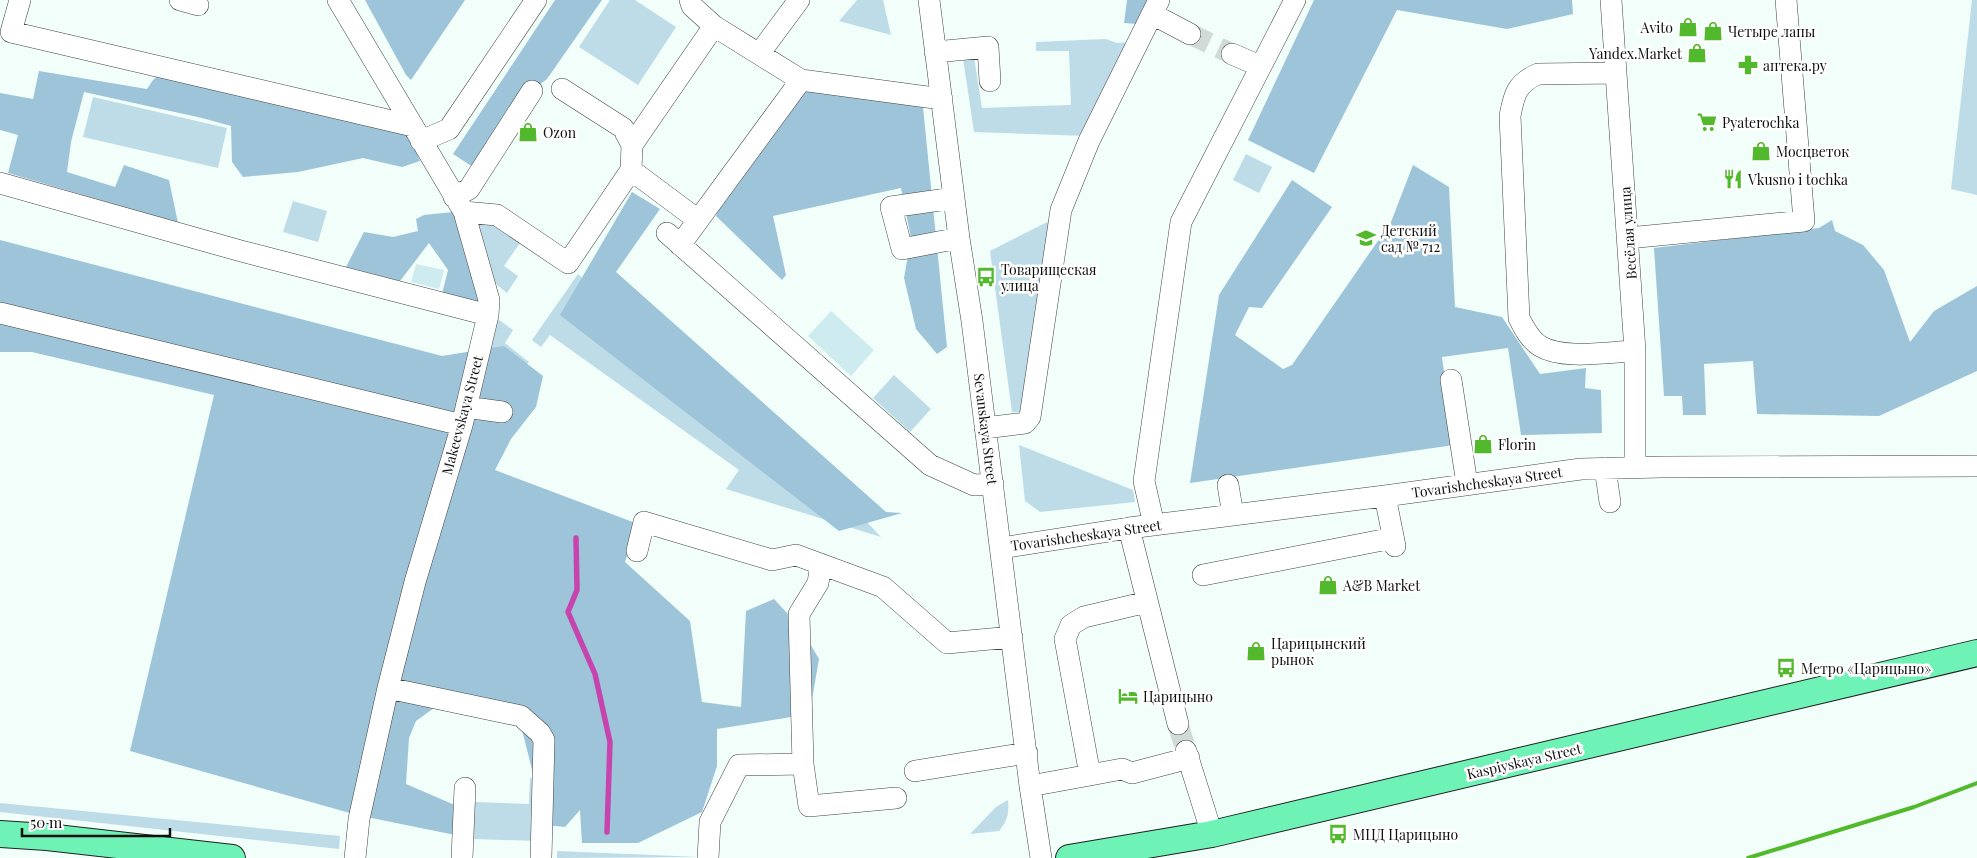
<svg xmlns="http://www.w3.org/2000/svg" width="1977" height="858" viewBox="0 0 1977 858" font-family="'Playfair Display',serif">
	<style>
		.green { fill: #bddce8 }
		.forest { fill: #9dc4d8 }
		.pitch { fill: #ceebef }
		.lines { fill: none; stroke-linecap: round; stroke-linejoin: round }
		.stream { stroke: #c744ae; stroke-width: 5.5 }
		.minor-tunnel { stroke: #d0dad6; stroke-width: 21; stroke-dasharray: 21 11; stroke-linecap: butt }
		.minor-casing { stroke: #424242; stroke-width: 22 }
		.major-casing { stroke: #202020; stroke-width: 28 }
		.minor { stroke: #fff; stroke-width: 21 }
		.major { stroke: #6ff2b6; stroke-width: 26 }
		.rail { stroke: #52b92d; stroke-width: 4 }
		.labels { text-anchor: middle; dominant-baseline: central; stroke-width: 5; stroke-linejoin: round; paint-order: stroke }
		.poi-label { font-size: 14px; fill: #0f0f0f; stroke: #fff; text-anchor: start }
		.street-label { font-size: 14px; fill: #0f0f0f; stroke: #fff }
	</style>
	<rect width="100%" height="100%" fill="#f2fef9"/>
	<path class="green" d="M 610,0 L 635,0 L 676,27 L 638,85 L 579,47 Z
		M 857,0 L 883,0 L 891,35 L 839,21 Z
		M 1972,0 L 1977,0 L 1977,195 L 1951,189 Z
		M 1106,39 L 1117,43 L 1131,42 L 1086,136 L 974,132 L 963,58 L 974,57 L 982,108 L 1071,105 L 1069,51 L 1036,51 L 1036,42 Z
		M 93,97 L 227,128 L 218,168 L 83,137 Z
		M 1246,154 L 1272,167 L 1259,193 L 1233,180 Z
		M 293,201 L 327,211 L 318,242 L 283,232 Z
		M 1057,217 L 1029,413 L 1012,412 L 990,251 Z
		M 491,220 L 522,240 L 504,266 L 518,276 L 507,293 L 491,280 L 474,222 Z
		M 578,274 L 629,322 L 845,499 L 881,537 L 726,489 L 739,470 L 550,335 L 541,347 L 532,340 Z
		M 495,317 L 513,330 L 505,343 L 529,362 L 503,393 L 479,389 Z
		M 894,375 L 931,409 L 910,432 L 873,398 Z
		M 1019,445 L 1133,490 L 1135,502 L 1040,512 L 1025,501 Z
		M 530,778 L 540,779 L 538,841 L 472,839 L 474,802 L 529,804 Z
		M 1008,800 C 1009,813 1008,820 999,831 L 970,834 L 996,807 Z
		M 0,803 L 340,836 L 339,849 L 0,812 Z
		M 557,851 L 699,857 L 557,858 Z"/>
	<path class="forest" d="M 365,0 L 465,0 L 411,80 L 406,75 Z
		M 555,0 L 602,0 L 547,79 L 522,98 L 476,169 L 453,154 Z
		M 1127,0 L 1149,0 L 1137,24 L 1124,23 Z
		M 1314,0 L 1572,0 L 1573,14 L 1507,29 L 1397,10 L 1314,173 L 1248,140 Z
		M 39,71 L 147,89 L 153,80 L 161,73 L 408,133 L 420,161 L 402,167 L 363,158 L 298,172 L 243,177 L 232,162 L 231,126 L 202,118 L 84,92 L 71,142 L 67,172 L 115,187 L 124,165 L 169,180 L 178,223 L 8,173 L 18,135 L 0,130 L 0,93 L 33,99 Z
		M 805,89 L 923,107 L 947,347 L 937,354 L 916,329 L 904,278 L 911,238 L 901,188 L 773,216 L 786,275 L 782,280 L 716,216 L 722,198 Z
		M 1413,165 L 1449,187 L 1455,307 L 1502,317 L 1540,374 L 1586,368 L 1585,388 L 1601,390 L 1602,433 L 1521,435 L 1508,348 L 1442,357 L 1454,445 L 1190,483 L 1219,295 L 1292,180 L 1332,207 L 1262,308 L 1249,307 L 1235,335 L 1283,369 L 1292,365 L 1391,222 Z
		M 632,192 L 660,209 L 616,272 L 886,512 L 902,513 L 839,531 L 560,315 Z
		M 453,212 L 480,307 L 441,298 L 448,270 L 429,243 L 400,281 L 346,267 L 364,232 L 393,237 L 418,231 L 416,219 L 424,215 Z
		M 1832,220 L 1835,231 L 1863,245 L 1884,270 L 1910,342 L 1934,311 L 1977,286 L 1977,371 L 1879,416 L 1757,414 L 1753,361 L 1704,364 L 1706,415 L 1683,415 L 1682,396 L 1664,396 L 1654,248 L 1819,228 Z
		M 0,240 L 442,356 L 504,346 L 543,376 L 536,407 L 511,439 L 495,470 L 638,524 L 625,562 L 690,621 L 702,702 L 741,707 L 746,611 L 774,599 L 801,628 L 819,659 L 811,705 L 791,717 L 717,729 L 717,766 L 702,812 L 638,843 L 582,843 L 580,810 L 565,827 L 546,825 L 520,722 L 434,708 L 416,721 L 409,738 L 406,784 L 457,806 L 455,835 L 357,815 L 130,751 L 214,395 L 32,352 L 0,352 Z"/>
	<path class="pitch" d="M 416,264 L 444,270 L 439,289 L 411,282 Z
		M 831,311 L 874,350 L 851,376 L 808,336 Z"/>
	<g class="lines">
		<path class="stream" d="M 576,538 L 577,590 L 568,612 L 595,674 L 610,742 L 607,832"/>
		<path class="minor-tunnel" d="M 1190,34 L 1232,54
			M 1178,724 L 1186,751"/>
		<defs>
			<path id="minor" d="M 20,0 L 11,32 L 413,126
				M 180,0 L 198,5
				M 338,0 L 464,212 L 489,300 L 488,315 L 462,425 L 415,582 L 388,688 L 359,819 L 355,858
				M 690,0 L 692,6 L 714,26
				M 929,0 L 959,238 L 972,321 L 1030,786 L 1041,858
				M 1611,0 L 1635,351 L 1635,467
				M 1152,14 L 1190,34
				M 935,52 L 988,47 L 990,81
				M 759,54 L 799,0
				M 1232,54 L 1260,66
				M 1616,73 L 1538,74 C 1517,83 1514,94 1510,116 L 1519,318 C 1524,328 1530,340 1540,346 C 1563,360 1607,352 1635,351
				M 562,89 L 623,128 L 632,145
				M 421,141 L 449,129 L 536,0
				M 631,170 L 698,220
				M 0,183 L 241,251 L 488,315
				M 454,197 L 469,189 L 532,91
				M 954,198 L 891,207 L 902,249 L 959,238
				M 464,212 L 497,215 L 568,263 L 631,170 L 632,145 L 714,26 L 801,80 L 942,99
				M 667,233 L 930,465 L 974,485 L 993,484
				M 1628,238 L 1804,221 L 1786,0
				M 680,245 L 801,80
				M 0,313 L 462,425
				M 1451,380 L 1467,484
				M 466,407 L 502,412
				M 985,428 L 1025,423 L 1030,417 L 1061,210 L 1089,141 L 1159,0
				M 1605,468 L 1610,502
				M 1228,485 L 1233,515
				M 1385,496 L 1395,546
				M 1154,525 L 1144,481 L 1181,222 L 1295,0
				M 1129,528 L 1178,724
				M 1001,548 L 1129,528 L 1385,496 L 1581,469 L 1661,467 L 1977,466
				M 637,551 L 644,522 L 772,560 L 796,555 L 883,587 L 947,643 L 1012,637
				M 1203,575 L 1393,538
				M 388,688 L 521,716 L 540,733 L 544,740 L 541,858
				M 1186,751 L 1212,834
				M 803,764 L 799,614 L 818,583 L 821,564
				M 915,771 L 1027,753
				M 1090,775 L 1122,769 L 1132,773 L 1189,758
				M 1030,786 L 1090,775 L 1065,639 L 1071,625 L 1084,617 L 1147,602
				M 462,858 L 465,788
				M 708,858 L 710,822 L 739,765 L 803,764 L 809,806 L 896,798"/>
			<path id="major" d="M 0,834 L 47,837 L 232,858
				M 1069,858 L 1212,834 L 1977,653"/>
		</defs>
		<use href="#minor" class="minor-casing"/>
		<use href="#major" class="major-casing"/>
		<use href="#minor" class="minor"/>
		<use href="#major" class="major"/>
		<path class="rail" d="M 1748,858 L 1914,807 L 1977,783"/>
	</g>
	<defs>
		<symbol id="shop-bare" viewBox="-9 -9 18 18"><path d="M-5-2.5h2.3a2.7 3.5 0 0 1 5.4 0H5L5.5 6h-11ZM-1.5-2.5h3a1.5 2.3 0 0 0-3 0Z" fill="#52b92d" stroke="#fff" stroke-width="2.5" paint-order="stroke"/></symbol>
		<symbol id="pharmacy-bare" viewBox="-9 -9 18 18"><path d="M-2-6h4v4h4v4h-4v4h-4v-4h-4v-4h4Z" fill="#52b92d" stroke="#fff" stroke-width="2.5" paint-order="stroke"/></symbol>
		<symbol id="supermarket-bare" viewBox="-9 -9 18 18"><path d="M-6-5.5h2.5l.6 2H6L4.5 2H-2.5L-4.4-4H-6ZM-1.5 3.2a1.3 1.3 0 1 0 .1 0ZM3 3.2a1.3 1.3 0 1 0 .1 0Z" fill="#52b92d" stroke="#fff" stroke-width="2.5" paint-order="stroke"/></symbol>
		<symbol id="restaurant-bare" viewBox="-9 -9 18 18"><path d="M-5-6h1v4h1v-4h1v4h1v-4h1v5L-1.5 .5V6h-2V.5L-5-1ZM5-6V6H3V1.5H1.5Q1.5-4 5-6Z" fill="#52b92d" stroke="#fff" stroke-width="2.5" paint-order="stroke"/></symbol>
		<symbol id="school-bare" viewBox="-9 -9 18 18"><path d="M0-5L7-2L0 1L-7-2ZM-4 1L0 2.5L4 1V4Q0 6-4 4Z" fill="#52b92d" stroke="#fff" stroke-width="2.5" paint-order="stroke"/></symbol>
		<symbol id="bus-bare" viewBox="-9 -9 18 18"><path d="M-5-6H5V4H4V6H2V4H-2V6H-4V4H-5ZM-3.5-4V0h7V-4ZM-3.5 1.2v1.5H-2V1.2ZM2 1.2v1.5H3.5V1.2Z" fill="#52b92d" stroke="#fff" stroke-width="2.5" paint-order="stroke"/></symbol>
		<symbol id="hotel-bare" viewBox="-9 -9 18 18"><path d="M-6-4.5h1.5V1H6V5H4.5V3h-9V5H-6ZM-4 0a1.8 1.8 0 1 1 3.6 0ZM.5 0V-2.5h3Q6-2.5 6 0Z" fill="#52b92d" stroke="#fff" stroke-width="2.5" paint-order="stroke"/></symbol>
	</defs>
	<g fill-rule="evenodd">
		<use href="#shop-bare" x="1674" y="13" width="28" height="28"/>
		<use href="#shop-bare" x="1699" y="17" width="28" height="28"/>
		<use href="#shop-bare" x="1683" y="39" width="28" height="28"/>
		<use href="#pharmacy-bare" x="1734" y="51" width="28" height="28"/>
		<use href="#supermarket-bare" x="1693" y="108" width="28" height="28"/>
		<use href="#shop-bare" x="514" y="118" width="28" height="28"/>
		<use href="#shop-bare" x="1747" y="137" width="28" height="28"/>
		<use href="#restaurant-bare" x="1719" y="165" width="28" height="28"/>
		<use href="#school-bare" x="1352" y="224" width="28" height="28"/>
		<use href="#bus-bare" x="972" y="263" width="28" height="28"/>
		<use href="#shop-bare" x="1469" y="430" width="28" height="28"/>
		<use href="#shop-bare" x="1314" y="571" width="28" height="28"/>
		<use href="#shop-bare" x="1242" y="637" width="28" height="28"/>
		<use href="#bus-bare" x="1772" y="654" width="28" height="28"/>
		<use href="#hotel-bare" x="1114" y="682" width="28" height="28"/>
		<use href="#bus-bare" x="1324" y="820" width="28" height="28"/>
	</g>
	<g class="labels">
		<g class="poi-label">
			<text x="1673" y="27" text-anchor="end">Avito</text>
			<text x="1728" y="31">Четыре лапы</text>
			<text x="1682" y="53" text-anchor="end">Yandex.Market</text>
			<text x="1763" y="65">аптека.ру</text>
			<text x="1722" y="122">Pyaterochka</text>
			<text x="543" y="132">Ozon</text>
			<text x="1776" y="151">Мосцветок</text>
			<text x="1748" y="179">Vkusno i tochka</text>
			<text x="1381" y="230">Детский<tspan x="1381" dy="16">сад № 712</tspan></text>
			<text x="1001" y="269">Товарищеская<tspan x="1001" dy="16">улица</tspan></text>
			<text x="1498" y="444">Florin</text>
			<text x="1343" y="585">A&amp;B Market</text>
			<text x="1271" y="643">Царицынский<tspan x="1271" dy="16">рынок</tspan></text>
			<text x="1801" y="668">Метро «Царицыно»</text>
			<text x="1143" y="696">Царицыно</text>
			<text x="1353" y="834">МЦД Царицыно</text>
		</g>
		<g class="street-label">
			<text transform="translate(1628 233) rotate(-94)">Весёлая улица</text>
			<text transform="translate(462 415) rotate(-75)">Makeevskaya Street</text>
			<text transform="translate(986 429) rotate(83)">Sevanskaya Street</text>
			<text transform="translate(1487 482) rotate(-8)">Tovarishcheskaya Street</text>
			<text transform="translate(1086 535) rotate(-8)">Tovarishcheskaya Street</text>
			<text transform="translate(1524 761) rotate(-13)">Kaspiyskaya Street</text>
		</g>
	</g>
	<path d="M22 828v8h148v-8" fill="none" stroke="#0f0f0f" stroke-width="2.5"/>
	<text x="30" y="828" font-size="15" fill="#0f0f0f" stroke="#ffffff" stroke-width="4" paint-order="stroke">50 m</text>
</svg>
